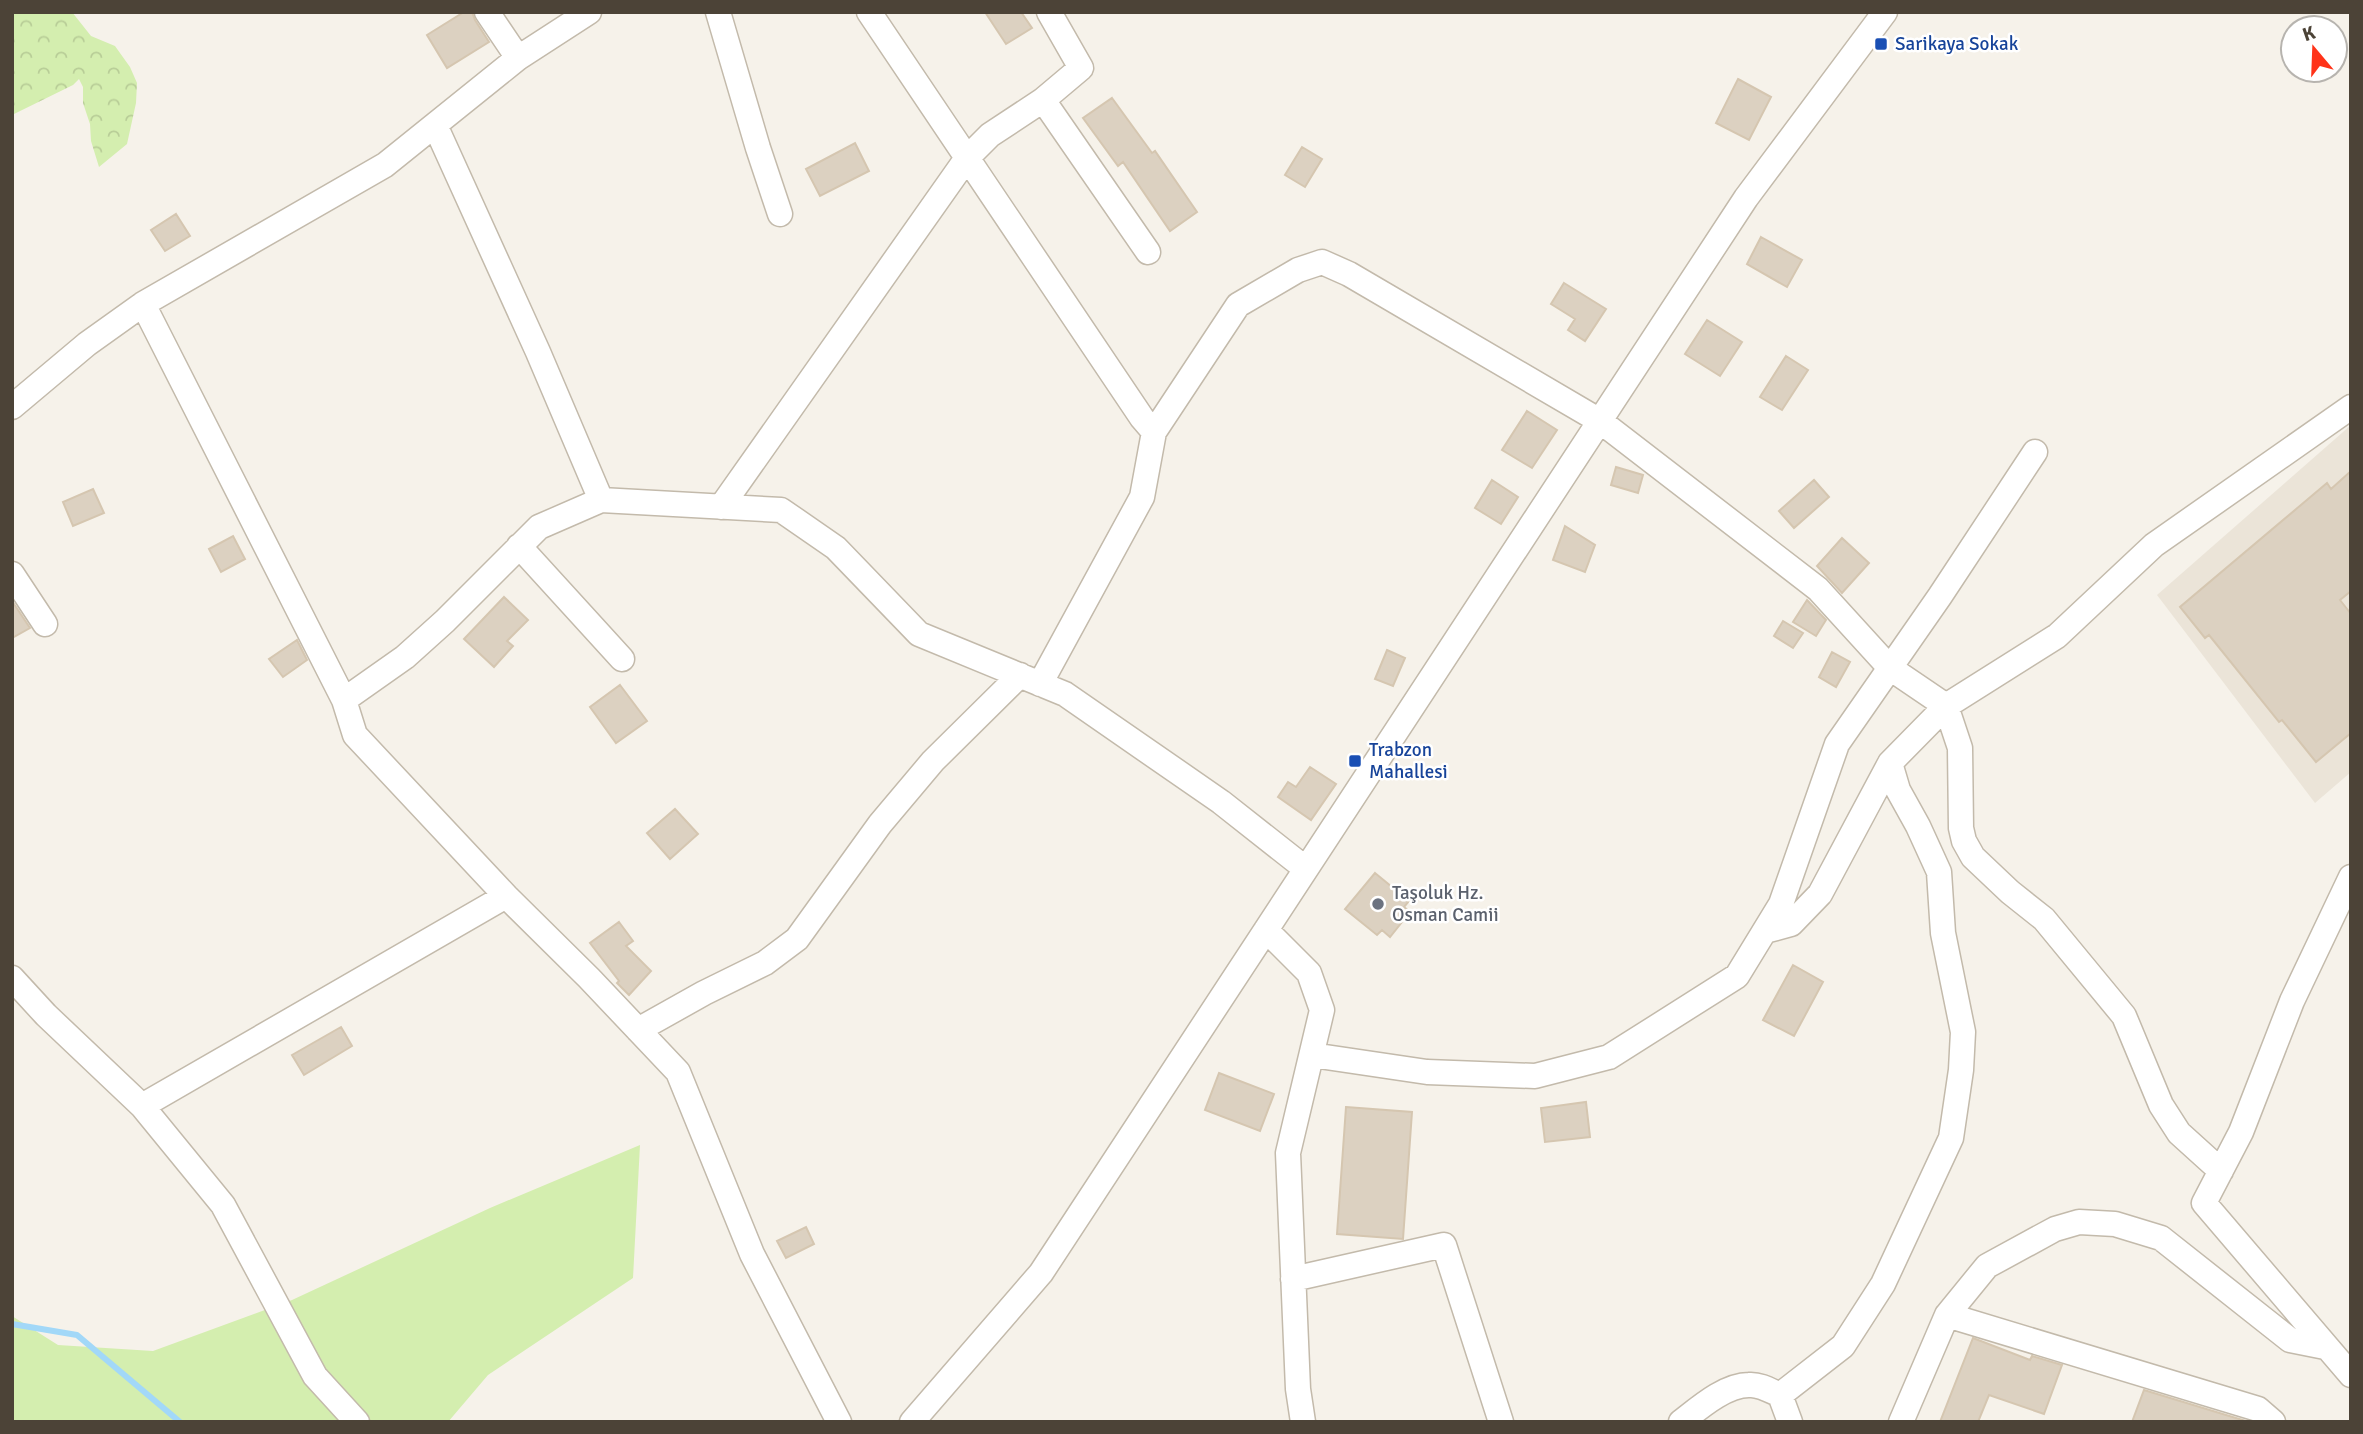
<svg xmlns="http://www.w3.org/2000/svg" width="2363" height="1434" viewBox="0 0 2363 1434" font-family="Signika,sans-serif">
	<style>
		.residential { fill: #ebe4d8 }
		.grass { fill: #d4eeaf }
		.forest { fill: url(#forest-crowns) }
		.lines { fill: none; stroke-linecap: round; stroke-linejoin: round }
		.stream { stroke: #a2d8f8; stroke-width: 6 }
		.building { fill: #dcd1c1; stroke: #d5c6b0; stroke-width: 2 }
		.minor-casing { stroke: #c3baab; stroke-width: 27 }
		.minor { stroke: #fff; stroke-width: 24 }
		.transit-dot { fill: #1a4fb4; stroke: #fff; stroke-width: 2.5 }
		.worship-dot { fill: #6b7280; stroke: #fff; stroke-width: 2.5 }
		.labels { text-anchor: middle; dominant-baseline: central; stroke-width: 5; stroke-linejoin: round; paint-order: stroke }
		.transit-label { font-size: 19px; fill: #164399; stroke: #fff; text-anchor: start }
		.worship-label { font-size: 19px; fill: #5b616d; stroke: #fff; text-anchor: start }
	</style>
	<defs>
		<pattern id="forest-crowns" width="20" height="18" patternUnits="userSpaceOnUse" patternTransform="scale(1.75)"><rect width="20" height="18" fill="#d4eeaf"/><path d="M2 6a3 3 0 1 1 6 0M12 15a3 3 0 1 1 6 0" fill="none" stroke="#b8cd97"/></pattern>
	</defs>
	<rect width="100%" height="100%" fill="#f6f2ea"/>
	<path class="residential" d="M 2351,425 L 2351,772 L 2315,803 L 2157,595 Z"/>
	<path class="grass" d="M 640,1145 L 633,1278 L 488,1375 L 448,1422 L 12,1422 L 12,1316 L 58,1345 L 153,1351 L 292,1300 L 490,1208 Z"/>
	<path class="forest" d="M 12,12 L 72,12 L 91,36 L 115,46 L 130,67 L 137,83 L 136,103 L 127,144 L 99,167 L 91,141 L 90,124 L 83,103 L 83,87 L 79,79 L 73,85 L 12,115 Z"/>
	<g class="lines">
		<path class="stream" d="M 12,1324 L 77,1335 L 180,1422"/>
	</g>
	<path class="building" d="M 464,12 L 472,12 L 475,20 L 489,42 L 447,68 L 427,35 Z
		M 985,12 L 1021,12 L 1032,28 L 1006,44 Z
		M 1738,79 L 1771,97 L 1749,140 L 1716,123 Z
		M 1112,98 L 1152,153 L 1155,151 L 1197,212 L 1170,231 L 1123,162 L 1118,166 L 1083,118 Z
		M 855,143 L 869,171 L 820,196 L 806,169 Z
		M 1302,147 L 1322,159 L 1305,187 L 1285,175 Z
		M 176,214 L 190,236 L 165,251 L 151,230 Z
		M 1761,237 L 1802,260 L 1787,287 L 1747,264 Z
		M 1564,283 L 1606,309 L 1585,341 L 1568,330 L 1575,319 L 1551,304 Z
		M 1707,320 L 1742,342 L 1720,376 L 1685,354 Z
		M 1786,356 L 1808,370 L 1782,410 L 1760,397 Z
		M 1527,411 L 1557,430 L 1532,468 L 1502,450 Z
		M 1616,467 L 1643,475 L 1638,493 L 1611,485 Z
		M 2351,471 L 2351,591 L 2340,600 L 2351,614 L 2351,733 L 2316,762 L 2282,720 L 2279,722 L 2209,635 L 2205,638 L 2180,607 L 2327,483 L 2331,489 Z
		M 1492,480 L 1518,497 L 1501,524 L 1475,508 Z
		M 1814,480 L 1829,497 L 1794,528 L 1779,511 Z
		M 93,489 L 104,513 L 73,526 L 63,502 Z
		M 1565,526 L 1595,545 L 1585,572 L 1553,560 Z
		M 233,536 L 245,559 L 221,572 L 209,549 Z
		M 1842,538 L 1869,563 L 1842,593 L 1817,566 Z
		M 504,597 L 528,620 L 507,641 L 513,646 L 494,667 L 464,639 Z
		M 1807,600 L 1826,620 L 1816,636 L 1793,622 Z
		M 12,601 L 30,628 L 12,638 Z
		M 1783,621 L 1803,633 L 1793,648 L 1774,636 Z
		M 297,640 L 307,660 L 283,677 L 269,659 Z
		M 1387,650 L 1405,658 L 1393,686 L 1375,679 Z
		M 1832,652 L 1850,662 L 1836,687 L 1819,677 Z
		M 620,685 L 647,721 L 616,743 L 590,707 Z
		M 1310,767 L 1336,784 L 1311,820 L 1278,797 L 1288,782 L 1296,787 Z
		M 675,809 L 698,834 L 670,859 L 647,833 Z
		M 1375,873 L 1409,901 L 1404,907 L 1410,912 L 1390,937 L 1382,930 L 1377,935 L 1345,909 Z
		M 619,922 L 633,941 L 626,946 L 651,971 L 629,995 L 617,983 L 619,981 L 590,943 Z
		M 1793,965 L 1823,982 L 1794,1036 L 1763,1020 Z
		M 341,1027 L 352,1046 L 304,1075 L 292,1055 Z
		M 1219,1073 L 1274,1094 L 1260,1131 L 1205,1110 Z
		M 1586,1102 L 1590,1137 L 1545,1142 L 1541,1108 Z
		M 1346,1107 L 1412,1112 L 1403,1239 L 1337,1234 Z
		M 806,1227 L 814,1244 L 786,1258 L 777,1241 Z
		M 1973,1338 L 2030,1360 L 2032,1356 L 2062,1365 L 2044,1414 L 1989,1395 L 1978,1422 L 1940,1422 Z
		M 2144,1390 L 2249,1422 L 2132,1422 Z"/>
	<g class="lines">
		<defs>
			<path id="minor" d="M 487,12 L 518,58
				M 718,12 L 758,148 L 780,214
				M 869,12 L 1142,418 L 1154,432
				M 1049,12 L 1081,68 L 1043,100 L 1148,252
				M 435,125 L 538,352 L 601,500
				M 143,304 L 344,700 L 355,735 L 506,896 L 589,978 L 678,1072 L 752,1254 L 839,1422
				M 12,407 L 87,344 L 143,304 L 385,165 L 518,58 L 589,12
				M 721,507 L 967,158 L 990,135 L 1043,100
				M 519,546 L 622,659
				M 12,574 L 45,624
				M 1040,684 L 1142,497 L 1154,432 L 1238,305 L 1298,270 L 1322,262 L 1349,274 L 1600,421 L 1818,589 L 1890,668 L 1946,706 L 1960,748 L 1961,828 L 1964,841 L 1973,857 L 2010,892 L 2044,919 L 2124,1016 L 2161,1105 L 2179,1133 L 2221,1171
				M 344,700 L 405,657 L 445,621 L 539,527 L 601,500 L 781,510 L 836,548 L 919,634 L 1065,694 L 1221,802 L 1306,869
				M 2351,877 L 2292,1001 L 2241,1132 L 2204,1203 L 2351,1375
				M 1266,930 L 1309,973 L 1322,1010 L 1288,1153 L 1298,1389 L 1303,1422
				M 1765,931 L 1791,924 L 1820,894 L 1890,763 L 1946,706 L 2057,636 L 2154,545 L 2351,407
				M 12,978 L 46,1015 L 142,1106 L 223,1205 L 315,1376 L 357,1422
				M 638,1030 L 704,993 L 765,963 L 797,939 L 880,824 L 933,761 L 1020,675
				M 1312,1055 L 1427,1072 L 1535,1076 L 1609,1057 L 1737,976 L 1781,904 L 1837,744 L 1940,596 L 2035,452
				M 142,1106 L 506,896
				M 1293,1279 L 1444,1245 L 1501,1422
				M 1947,1315 L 2258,1409 L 2273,1422
				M 1780,1395 L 1790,1422
				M 912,1422 L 1041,1273 L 1746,198 L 1885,12
				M 1681,1422 C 1699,1408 1725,1385 1749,1385 C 1760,1384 1771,1391 1780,1395 L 1843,1346 L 1883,1284 L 1951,1138 L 1961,1070 L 1963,1032 L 1943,933 L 1939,872 L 1918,826 L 1898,790 L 1890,763
				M 1901,1422 L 1947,1315 L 1987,1266 L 2055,1229 L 2079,1222 L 2115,1224 L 2161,1238 L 2290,1340 L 2325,1347"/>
		</defs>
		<use href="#minor" class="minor-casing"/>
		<use href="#minor" class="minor"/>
	</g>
	<g class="transit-dot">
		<rect x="1874" y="37" width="14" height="14" rx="3.5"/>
		<rect x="1348" y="754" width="14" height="14" rx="3.5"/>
	</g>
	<circle class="worship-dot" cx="1378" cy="904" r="7"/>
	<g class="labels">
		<g class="transit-label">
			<text x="1895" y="44">Sarikaya Sokak</text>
			<text x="1369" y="750">Trabzon<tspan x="1369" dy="22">Mahallesi</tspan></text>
		</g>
		<g class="worship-label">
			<text x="1392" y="893">Taşoluk Hz.<tspan x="1392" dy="22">Osman Camii</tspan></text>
		</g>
	</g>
	<rect width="2363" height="1434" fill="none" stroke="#4c4337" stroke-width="28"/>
	<g transform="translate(2314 49) rotate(341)"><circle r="33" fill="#ffffff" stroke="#b7b4af" stroke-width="2"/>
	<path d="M0-5L12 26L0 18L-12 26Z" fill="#ff3319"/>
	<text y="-10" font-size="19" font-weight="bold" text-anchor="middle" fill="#4c4337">K</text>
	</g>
</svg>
